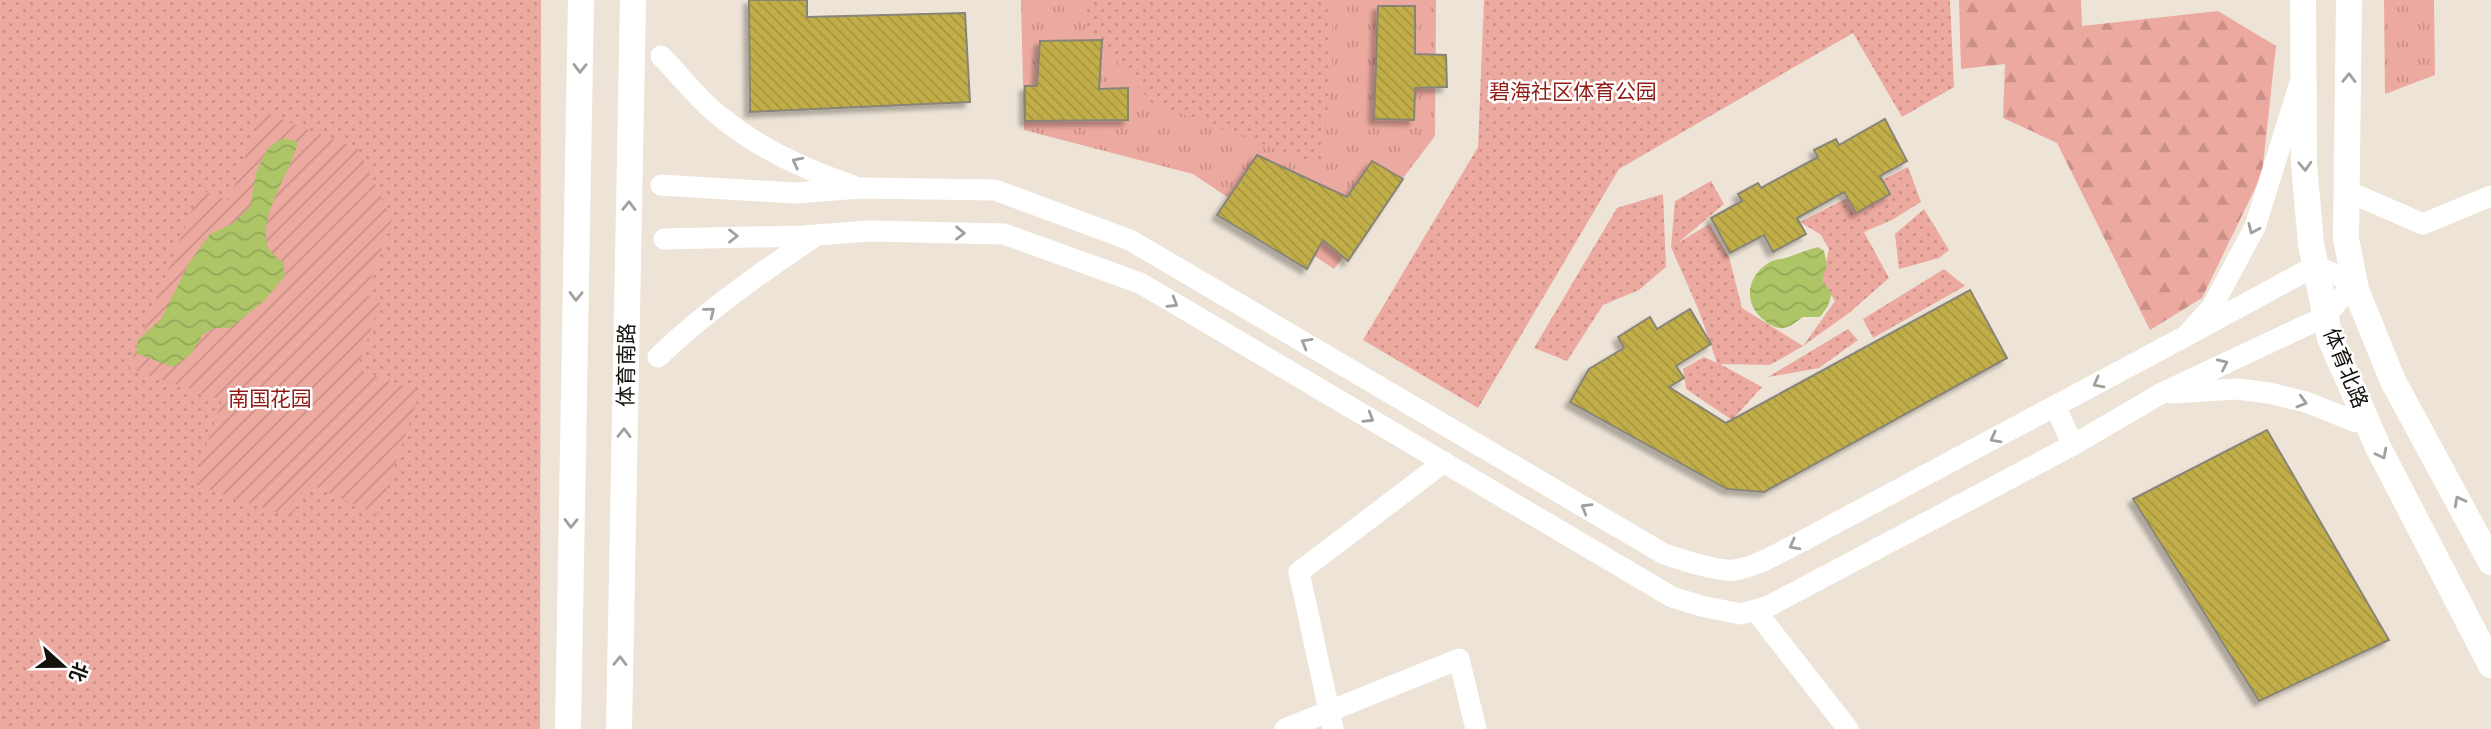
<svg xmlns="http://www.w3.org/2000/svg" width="2491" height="729" viewBox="0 0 2491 729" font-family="Montserrat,'Noto Sans SC',sans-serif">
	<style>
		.grass { fill: url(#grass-tufts) }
		.forest { fill: url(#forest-firs) }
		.park { fill: url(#park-dots) }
		.garden { fill: url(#garden-furrows) }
		.water { fill: url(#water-waves) }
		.building { fill: url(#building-back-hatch); stroke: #888578; stroke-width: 2; filter: url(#shadow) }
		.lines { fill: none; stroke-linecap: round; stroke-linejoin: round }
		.minor { stroke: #fff; stroke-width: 21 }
		.major { stroke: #fff; stroke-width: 26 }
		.oneway { stroke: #a1a09e }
		.labels { text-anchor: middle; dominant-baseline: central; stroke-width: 5; stroke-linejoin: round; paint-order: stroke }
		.park-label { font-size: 21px; fill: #901b15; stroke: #fff }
		.street-label { font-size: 21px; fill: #15110d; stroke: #fff }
	</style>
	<defs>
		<pattern id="grass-tufts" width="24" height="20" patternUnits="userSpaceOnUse" patternTransform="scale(1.75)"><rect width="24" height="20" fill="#eca99f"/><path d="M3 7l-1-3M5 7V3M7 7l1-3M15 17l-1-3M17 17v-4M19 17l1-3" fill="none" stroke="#ca9088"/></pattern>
		<pattern id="forest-firs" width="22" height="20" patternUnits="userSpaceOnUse" patternTransform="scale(1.75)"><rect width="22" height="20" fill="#eca99f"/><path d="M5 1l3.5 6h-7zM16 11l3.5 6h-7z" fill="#ca9088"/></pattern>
		<pattern id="park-dots" width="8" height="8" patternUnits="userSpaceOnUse" patternTransform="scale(1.75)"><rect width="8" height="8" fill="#eca99f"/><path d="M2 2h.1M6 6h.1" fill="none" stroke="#ca9088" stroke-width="1.8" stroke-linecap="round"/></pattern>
		<pattern id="garden-furrows" width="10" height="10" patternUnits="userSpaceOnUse" patternTransform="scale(1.75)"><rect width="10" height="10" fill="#eca99f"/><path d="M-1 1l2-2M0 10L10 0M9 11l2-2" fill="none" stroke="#ca9088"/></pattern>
		<pattern id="water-waves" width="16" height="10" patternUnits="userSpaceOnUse" patternTransform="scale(1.75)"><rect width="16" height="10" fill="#adc567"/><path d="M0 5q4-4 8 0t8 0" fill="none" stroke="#94a858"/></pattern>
		<pattern id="building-back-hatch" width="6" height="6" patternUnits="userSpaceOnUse" patternTransform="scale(1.75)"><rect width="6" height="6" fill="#c2ae49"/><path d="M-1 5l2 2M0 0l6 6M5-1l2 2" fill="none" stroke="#a6953f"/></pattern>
		<filter id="shadow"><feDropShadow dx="-5" dy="5" stdDeviation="2" flood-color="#0004"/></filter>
	</defs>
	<rect width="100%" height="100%" fill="#ede4d7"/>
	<path class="grass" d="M 1021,0 L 1436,0 L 1435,136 L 1334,269 L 1193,174 L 1024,130 Z
		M 2384,0 L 2434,0 L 2435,75 L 2385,94 Z"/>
	<path class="forest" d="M 1959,0 L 2081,0 L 2082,26 L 2218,11 L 2276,46 L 2262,174 L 2202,298 L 2150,330 L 2057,143 L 2003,118 L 2005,64 L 1961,69 Z"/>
	<path class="park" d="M 0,0 L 541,0 L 540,729 L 0,729 Z
		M 1087,0 L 1332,0 L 1332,69 L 1321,166 L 1152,103 L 1085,24 Z
		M 1484,0 L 1950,0 L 1954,87 L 1902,117 L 1853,33 L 1619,169 L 1478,408 L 1363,340 L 1478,147 Z
		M 1908,167 L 1921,202 L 1892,220 L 1864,232 L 1889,278 L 1849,313 L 1803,346 L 1770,365 L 1720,364 L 1762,387 L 1732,420 L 1686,389 L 1683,369 L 1704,357 L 1717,363 L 1699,311 L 1671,247 L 1675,201 L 1711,181 L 1724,204 L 1678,243 L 1709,224 L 1729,257 L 1742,308 L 1803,346 L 1835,301 L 1822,281 L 1829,249 L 1821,235 L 1800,222 Z
		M 1663,194 L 1666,267 L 1639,290 L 1603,305 L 1567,361 L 1534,348 L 1617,208 Z
		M 1924,209 L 1949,250 L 1939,258 L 1899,269 L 1895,234 Z
		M 1944,269 L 1965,286 L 1873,338 L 1863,319 Z
		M 1848,329 L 1858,340 L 1819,368 L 1768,377 Z"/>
	<path class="garden" d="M 262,112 L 358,149 L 392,220 L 365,294 L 380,303 L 357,369 L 420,392 L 378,515 L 312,485 L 290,517 L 193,484 L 222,400 L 129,368 L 200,190 L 229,200 Z"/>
	<path class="water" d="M 283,138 L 298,142 C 290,174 257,217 268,247 C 270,253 278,258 283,262 L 285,276 L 263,302 L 230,328 L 215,328 L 203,334 L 191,354 L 173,367 L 136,353 L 138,340 L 161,319 L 189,263 L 210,234 L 232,224 L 250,207 L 256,173 L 264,156 L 269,147 Z
		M 1818,247 L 1824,251 L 1827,265 L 1822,281 L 1832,293 L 1828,306 L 1820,317 L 1803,317 C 1797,321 1792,326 1784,328 C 1777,329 1769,325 1764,320 C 1742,303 1747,275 1770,262 C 1775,259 1781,259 1786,258 C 1797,254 1807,250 1818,247 Z"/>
	<path class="building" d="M 749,0 L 807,0 L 807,17 L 965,13 L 970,102 L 750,112 Z
		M 1378,6 L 1415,6 L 1415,54 L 1446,55 L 1447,87 L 1415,88 L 1414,120 L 1374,119 Z
		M 1102,40 L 1099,89 L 1128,88 L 1128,120 L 1025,121 L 1025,86 L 1037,86 L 1040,41 Z
		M 1885,119 L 1907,161 L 1880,176 L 1890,194 L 1856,213 L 1844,192 L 1797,218 L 1806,234 L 1773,252 L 1764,235 L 1730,253 L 1711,218 L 1742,201 L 1738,194 L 1758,183 L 1761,188 L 1818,157 L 1814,150 L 1836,139 L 1839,145 Z
		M 1257,155 L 1347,197 L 1372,161 L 1403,179 L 1348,261 L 1323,240 L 1307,269 L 1217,215 Z
		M 1970,290 L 2007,358 L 1764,492 L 1727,489 L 1570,402 L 1589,369 L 1624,348 L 1618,337 L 1650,317 L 1657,329 L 1690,309 L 1711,344 L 1676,366 L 1684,378 L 1669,387 L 1726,423 Z
		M 2267,430 L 2389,640 L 2259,701 L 2133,499 Z"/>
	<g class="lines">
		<path class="minor" d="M 661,56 C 681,76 699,101 722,118 C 759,148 806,170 851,185
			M 661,185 L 795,193 L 860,188 L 995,190 L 1130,240 L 1664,554 C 1680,559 1718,572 1734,570 C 1755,567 1773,556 1791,547 L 2186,336 L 2212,307 L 2255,227 L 2299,86
			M 2347,191 L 2423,224 L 2491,196
			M 664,239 L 803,236 L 869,231 L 1004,234 L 1140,283 L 1672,597 L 1701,606 L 1741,614 L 1769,606 L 2073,445 L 2162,393 L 2326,316 L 2354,282 L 2315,266 L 2186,336
			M 658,357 C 707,310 762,272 817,235
			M 2171,393 L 2237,389 L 2269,393 L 2306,402 L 2354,421 L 2368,423
			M 2055,406 L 2073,445
			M 1755,610 L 1848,729
			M 1285,729 L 1459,659 L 1476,729
			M 1333,729 L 1299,572 L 1444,462"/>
		<path class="major" d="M 2303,0 L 2304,164 L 2311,244 L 2330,338 L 2378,447 L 2491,665
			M 2349,0 L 2346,238 L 2356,290 L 2393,381 L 2491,562
			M 568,729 L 581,0
			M 619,729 L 633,0"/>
	</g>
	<defs><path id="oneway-chevron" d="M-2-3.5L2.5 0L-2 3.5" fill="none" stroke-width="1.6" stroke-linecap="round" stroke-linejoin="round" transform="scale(1.75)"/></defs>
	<g class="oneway">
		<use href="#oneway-chevron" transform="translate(580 68) rotate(91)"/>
		<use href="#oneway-chevron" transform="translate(2349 78) rotate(-89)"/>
		<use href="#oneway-chevron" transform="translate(797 162) rotate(-153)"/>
		<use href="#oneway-chevron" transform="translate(2305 166) rotate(87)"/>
		<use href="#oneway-chevron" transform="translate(629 206) rotate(-89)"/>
		<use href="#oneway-chevron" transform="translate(2253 229) rotate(114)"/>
		<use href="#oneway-chevron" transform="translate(960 233) rotate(1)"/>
		<use href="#oneway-chevron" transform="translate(733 236)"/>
		<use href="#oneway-chevron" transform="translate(576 296) rotate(91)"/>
		<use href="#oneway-chevron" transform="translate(1173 303) rotate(31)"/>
		<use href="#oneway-chevron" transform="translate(710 312) rotate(-39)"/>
		<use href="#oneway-chevron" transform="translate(1306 343) rotate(-150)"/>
		<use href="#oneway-chevron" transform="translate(2223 364) rotate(-25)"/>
		<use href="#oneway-chevron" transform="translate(2098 383) rotate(152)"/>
		<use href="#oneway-chevron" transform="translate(2302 402) rotate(16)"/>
		<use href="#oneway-chevron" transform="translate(1369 418) rotate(31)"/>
		<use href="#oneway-chevron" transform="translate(624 433) rotate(-89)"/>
		<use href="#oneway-chevron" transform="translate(1995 438) rotate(152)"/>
		<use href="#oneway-chevron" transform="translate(2382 454) rotate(63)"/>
		<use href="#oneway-chevron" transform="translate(2459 501) rotate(-118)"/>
		<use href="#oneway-chevron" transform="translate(1586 508) rotate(-149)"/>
		<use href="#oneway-chevron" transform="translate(571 523) rotate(91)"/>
		<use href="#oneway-chevron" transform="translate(1794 545) rotate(152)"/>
		<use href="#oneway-chevron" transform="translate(620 661) rotate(-89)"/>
	</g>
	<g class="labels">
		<g class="park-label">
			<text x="1573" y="91">碧海社区体育公园</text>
			<text x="270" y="398">南国花园</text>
		</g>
		<g class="street-label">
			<text transform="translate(626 365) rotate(-89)">体育南路</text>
			<text transform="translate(2346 368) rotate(68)">体育北路</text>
		</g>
	</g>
	<g transform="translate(63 666) rotate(111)" stroke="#ffffff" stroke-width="5" paint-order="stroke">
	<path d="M0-5L12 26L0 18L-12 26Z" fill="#15110d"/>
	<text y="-10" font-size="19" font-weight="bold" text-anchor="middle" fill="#15110d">北</text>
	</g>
</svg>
